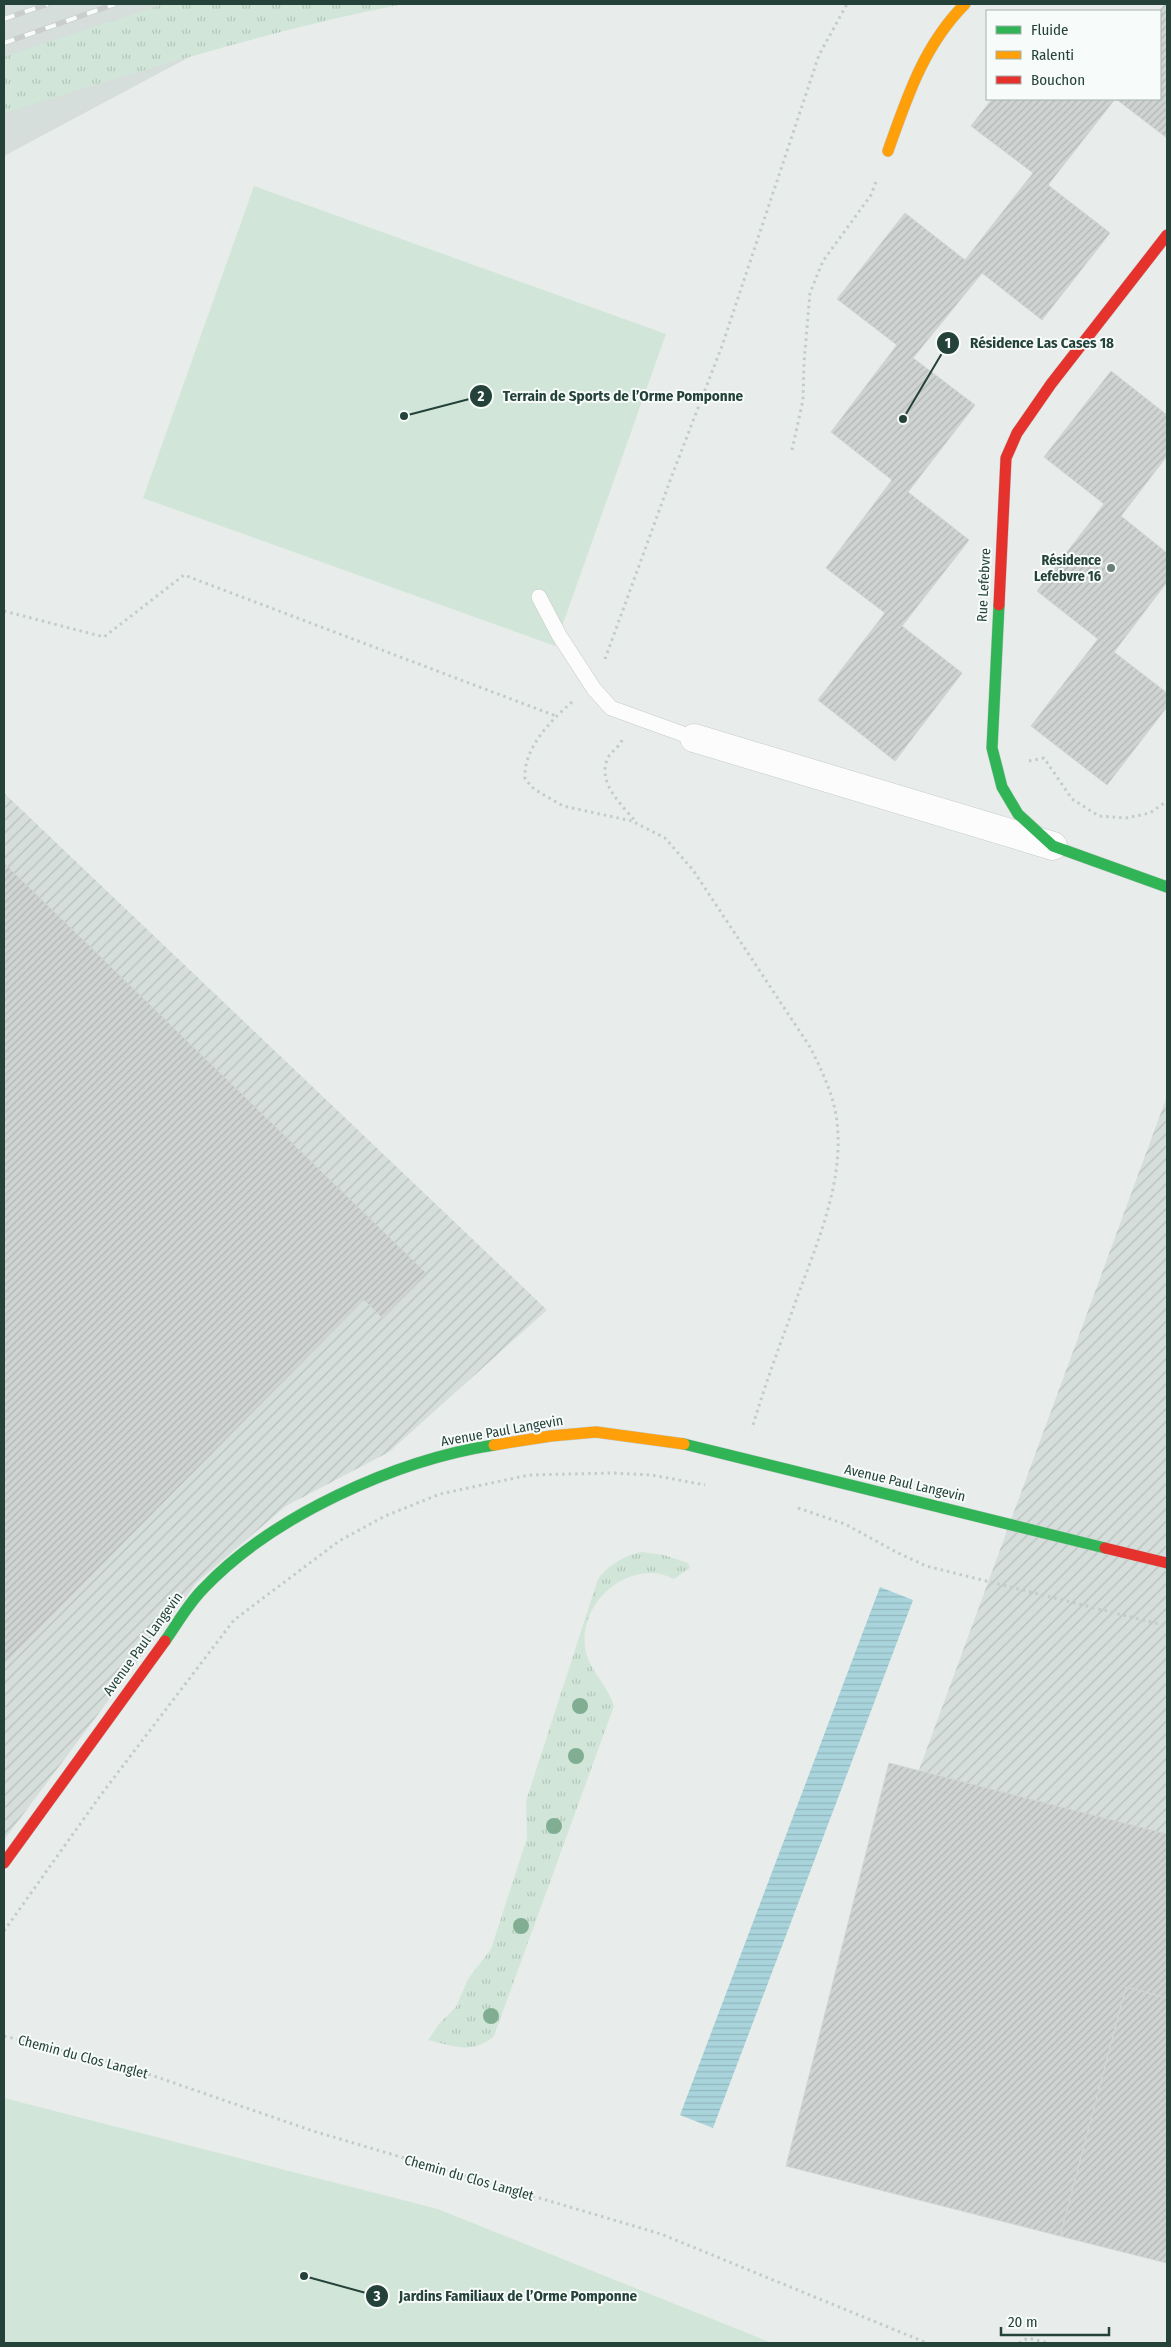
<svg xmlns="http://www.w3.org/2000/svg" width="1171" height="2347" viewBox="0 0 1171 2347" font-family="'Fira Sans Condensed',sans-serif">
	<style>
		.built { fill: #d6dedb }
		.industrial { fill: url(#industrial-furrows) }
		.grass { fill: url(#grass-tufts) }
		.green { fill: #d1e6d8 }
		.water { fill: url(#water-rules) }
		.building { fill: url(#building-hatch); stroke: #d1d6d4 }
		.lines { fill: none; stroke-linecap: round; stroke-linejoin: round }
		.lane-casing { stroke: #c5cac8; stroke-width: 16 }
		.street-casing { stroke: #c5cac8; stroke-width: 29 }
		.fast-casing { stroke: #c3cbc8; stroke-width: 12 }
		.slow-casing { stroke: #c3cbc8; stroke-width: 12 }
		.jam-casing { stroke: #c3cbc8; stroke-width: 12 }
		.path { stroke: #c3ccca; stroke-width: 3; stroke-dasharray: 2.5 4; stroke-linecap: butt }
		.lane { stroke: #fcfcfc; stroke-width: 15 }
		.street { stroke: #fcfcfc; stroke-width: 28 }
		.fast { stroke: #30b455; stroke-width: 11 }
		.slow { stroke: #ff9f0a; stroke-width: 11 }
		.jam { stroke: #e5322d; stroke-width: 11 }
		.rail-casing { stroke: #c9cdcc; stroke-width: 5.5 }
		.rail { stroke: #f7fbf9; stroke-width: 4; stroke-dasharray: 11; stroke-linecap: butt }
		.tree { fill: #81ae93 }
		.poi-dot { fill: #697e78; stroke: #f7fbf9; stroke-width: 2 }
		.labels { text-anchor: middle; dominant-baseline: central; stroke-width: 4; stroke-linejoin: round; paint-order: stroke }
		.poi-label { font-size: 14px; font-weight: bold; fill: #24423a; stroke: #f7fbf9; text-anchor: end }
		.street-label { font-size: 14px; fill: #24423a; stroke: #f7fbf9 }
		.leader { fill: none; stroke: #24423a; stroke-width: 2 }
		.callout-dot { fill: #24423a; stroke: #f7fbf9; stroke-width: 2 }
		.mark-label { font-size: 15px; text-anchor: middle; font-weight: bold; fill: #fff }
		.callout-label { font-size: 15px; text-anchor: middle; font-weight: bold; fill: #24423a; stroke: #f7fbf9; stroke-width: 4; stroke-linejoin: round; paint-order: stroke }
	</style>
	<defs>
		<pattern id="industrial-furrows" width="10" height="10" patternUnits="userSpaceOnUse" patternTransform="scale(1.25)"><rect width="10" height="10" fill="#d6dedb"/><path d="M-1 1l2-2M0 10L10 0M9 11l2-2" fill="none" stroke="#b8c0bd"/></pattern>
		<pattern id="grass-tufts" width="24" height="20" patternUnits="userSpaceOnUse" patternTransform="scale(1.25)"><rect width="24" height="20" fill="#d1e6d8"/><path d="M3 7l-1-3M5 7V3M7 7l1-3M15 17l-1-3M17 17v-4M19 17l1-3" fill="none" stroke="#b3c6ba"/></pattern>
		<pattern id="water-rules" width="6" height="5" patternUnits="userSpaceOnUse" patternTransform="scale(1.25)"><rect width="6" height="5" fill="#a9d4db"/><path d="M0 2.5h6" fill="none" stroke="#91b7bd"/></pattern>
		<pattern id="building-hatch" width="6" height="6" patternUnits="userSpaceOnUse" patternTransform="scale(1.25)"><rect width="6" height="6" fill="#cfd4d2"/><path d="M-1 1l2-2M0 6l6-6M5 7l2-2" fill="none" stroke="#b2b7b5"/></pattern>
	</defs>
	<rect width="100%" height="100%" fill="#e8edeb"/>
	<path class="built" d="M 4,4 L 403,4 L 332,18 L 193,55 L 4,156 Z"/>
	<path class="industrial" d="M 4,793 L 547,1310 L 389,1452 L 286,1506 L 197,1582 L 4,1840 Z
		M 1167,1096 L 1167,1953 L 870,1903 Z"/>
	<path class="grass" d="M 164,4 L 403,4 C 267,31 136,72 4,113 L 4,57 Z
		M 642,1552 L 664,1555 L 688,1563 L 690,1568 L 674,1579 C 667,1576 660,1573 652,1573 C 614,1572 580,1609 585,1647 C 588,1670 608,1685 614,1706 L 494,2036 C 473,2055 453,2046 428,2040 L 439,2024 L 456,2007 L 468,1979 L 491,1949 L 527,1838 L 526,1801 L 598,1579 C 608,1565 625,1555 642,1552 Z"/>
	<path class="green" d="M 254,186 L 666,334 L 555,646 L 143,498 Z
		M 4,2098 L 438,2209 L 772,2343 L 4,2343 Z"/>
	<path class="water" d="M 880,1587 L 913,1600 L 713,2128 L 680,2115 Z"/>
	<path class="building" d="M 1165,4 L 1167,4 L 1167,138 L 1116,99 L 1160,99 L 1159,11 Z
		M 992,99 L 1115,99 L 1048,185 L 1110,233 L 1042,320 L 982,273 L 913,358 L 975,405 L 908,492 L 969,540 L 902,626 L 962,673 L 895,761 L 818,700 L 885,613 L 826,568 L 892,480 L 831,432 L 897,345 L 837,299 L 905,213 L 965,260 L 1033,173 L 971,126 Z
		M 1111,371 L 1167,415 L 1167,456 L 1121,516 L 1167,553 L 1167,582 L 1114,652 L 1167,693 L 1167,707 L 1107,785 L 1031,726 L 1098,639 L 1037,591 L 1104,504 L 1044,457 Z
		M 4,863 L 426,1273 L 382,1318 L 364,1300 L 4,1664 Z
		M 889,1763 L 1167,1834 L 1167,1998 L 1126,1987 L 1060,2236 L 786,2166 Z
		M 1126,1987 L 1167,1998 L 1167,2263 L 1060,2236 Z"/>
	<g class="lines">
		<defs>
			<path id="lane" d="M 539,597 L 559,635 L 594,689 L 611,708 L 694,738"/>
			<path id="street" d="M 694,738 L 1053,846"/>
			<path id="fast" d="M 999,605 L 992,748 L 1002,787 L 1018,814 L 1053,846 L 1167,887
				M 684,1444 L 1105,1548
				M 165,1641 C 177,1624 188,1604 203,1589 C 272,1516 396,1460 494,1445"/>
			<path id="slow" d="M 888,151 C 907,97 924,45 965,4
				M 494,1445 L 551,1436 L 596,1432 L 684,1444"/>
			<path id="jam" d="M 999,605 L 1006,458 L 1017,433 L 1051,384 L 1167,235
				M 1105,1548 L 1167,1563
				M 4,1863 L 165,1641"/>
		</defs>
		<use href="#lane" class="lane-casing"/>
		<use href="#street" class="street-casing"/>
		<use href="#fast" class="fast-casing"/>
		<use href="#slow" class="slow-casing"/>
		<use href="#jam" class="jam-casing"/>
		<path class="path" d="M 792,450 L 803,400 L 804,362 L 810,293 L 823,261 L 871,195 L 877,179
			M 4,611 L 104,637 L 184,575 L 556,716
			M 605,659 L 671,478 L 722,346 L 819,55 L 847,4
			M 572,702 C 550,721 523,749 525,779 L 534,789 L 563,806 L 632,821 L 665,838 L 693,870 L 810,1047 C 822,1071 834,1095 837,1122 C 844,1181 818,1241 798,1295 C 782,1340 765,1383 752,1429
			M 622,740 C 619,748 611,751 608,758 C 596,782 622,805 636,822
			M 1029,761 L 1044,758 L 1072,799 L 1099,816 L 1126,818 L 1150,813 L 1167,801
			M 798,1508 L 845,1524 L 896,1552 L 926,1566 L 1167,1626
			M 4,1931 L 100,1796 L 234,1620 L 339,1541 L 385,1516 L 440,1494 L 529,1475 L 612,1473 L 652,1475 L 705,1485
			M 4,2036 L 122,2065 L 313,2131 L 661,2234 L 927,2343
			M 1019,2343 L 1028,2338 L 1048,2343"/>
		<use href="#lane" class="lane"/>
		<use href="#street" class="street"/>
		<use href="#fast" class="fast"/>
		<use href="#slow" class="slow"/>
		<use href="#jam" class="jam"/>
		<defs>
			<path id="rail" d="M 4,19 L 48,4
				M 4,43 L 115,4"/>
		</defs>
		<use href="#rail" class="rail-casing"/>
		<use href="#rail" class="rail"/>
	</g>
	<g class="tree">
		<circle cx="580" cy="1706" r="8"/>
		<circle cx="576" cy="1756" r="8"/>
		<circle cx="554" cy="1826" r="8"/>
		<circle cx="521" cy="1926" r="8"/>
		<circle cx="491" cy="2016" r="8"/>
	</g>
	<circle class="poi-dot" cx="1111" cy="568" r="5"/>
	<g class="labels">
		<g class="poi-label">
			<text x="1101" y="560">Résidence<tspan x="1101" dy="16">Lefebvre 16</tspan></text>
		</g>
		<g class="street-label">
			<text transform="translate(984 585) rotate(-87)">Rue Lefebvre</text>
			<text transform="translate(502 1431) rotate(-10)">Avenue Paul Langevin</text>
			<text transform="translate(905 1483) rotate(13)">Avenue Paul Langevin</text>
			<text transform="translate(143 1644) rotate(-54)">Avenue Paul Langevin</text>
			<text transform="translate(83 2057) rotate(15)">Chemin du Clos Langlet</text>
			<text transform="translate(469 2178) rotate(16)">Chemin du Clos Langlet</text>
		</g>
	</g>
	<path class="leader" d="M903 419L948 343M404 416L481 396M304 2276L377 2296"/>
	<g class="callout-dot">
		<circle cx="903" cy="419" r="5"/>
		<circle cx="404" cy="416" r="5"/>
		<circle cx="304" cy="2276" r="5"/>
		<circle cx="948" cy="343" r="12"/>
		<circle cx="481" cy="396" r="12"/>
		<circle cx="377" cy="2296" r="12"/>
	</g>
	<g class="mark-label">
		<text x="948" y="348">1</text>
		<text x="481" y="401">2</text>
		<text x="377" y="2301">3</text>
	</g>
	<g class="callout-label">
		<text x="1042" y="348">Résidence Las Cases 18</text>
		<text x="623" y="401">Terrain de Sports de l’Orme Pomponne</text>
		<text x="518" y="2301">Jardins Familiaux de l’Orme Pomponne</text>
	</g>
	<rect width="1171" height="2347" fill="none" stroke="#24423a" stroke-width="10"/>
	<rect x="986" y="10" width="175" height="90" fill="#f7fbf9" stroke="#a3b1ad"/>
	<rect x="996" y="26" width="25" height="8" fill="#30b455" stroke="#a3b1ad"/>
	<text x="1031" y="35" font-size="15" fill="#24423a">Fluide</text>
	<rect x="996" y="51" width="25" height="8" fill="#ff9f0a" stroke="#a3b1ad"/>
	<text x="1031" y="60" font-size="15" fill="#24423a">Ralenti</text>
	<rect x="996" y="76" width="25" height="8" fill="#e5322d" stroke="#a3b1ad"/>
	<text x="1031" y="85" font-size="15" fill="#24423a">Bouchon</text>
	<path d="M1001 2327v8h108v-8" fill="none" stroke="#24423a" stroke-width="2.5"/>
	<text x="1008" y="2327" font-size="15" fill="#24423a" stroke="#f7fbf9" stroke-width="4" paint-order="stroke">20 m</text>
</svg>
